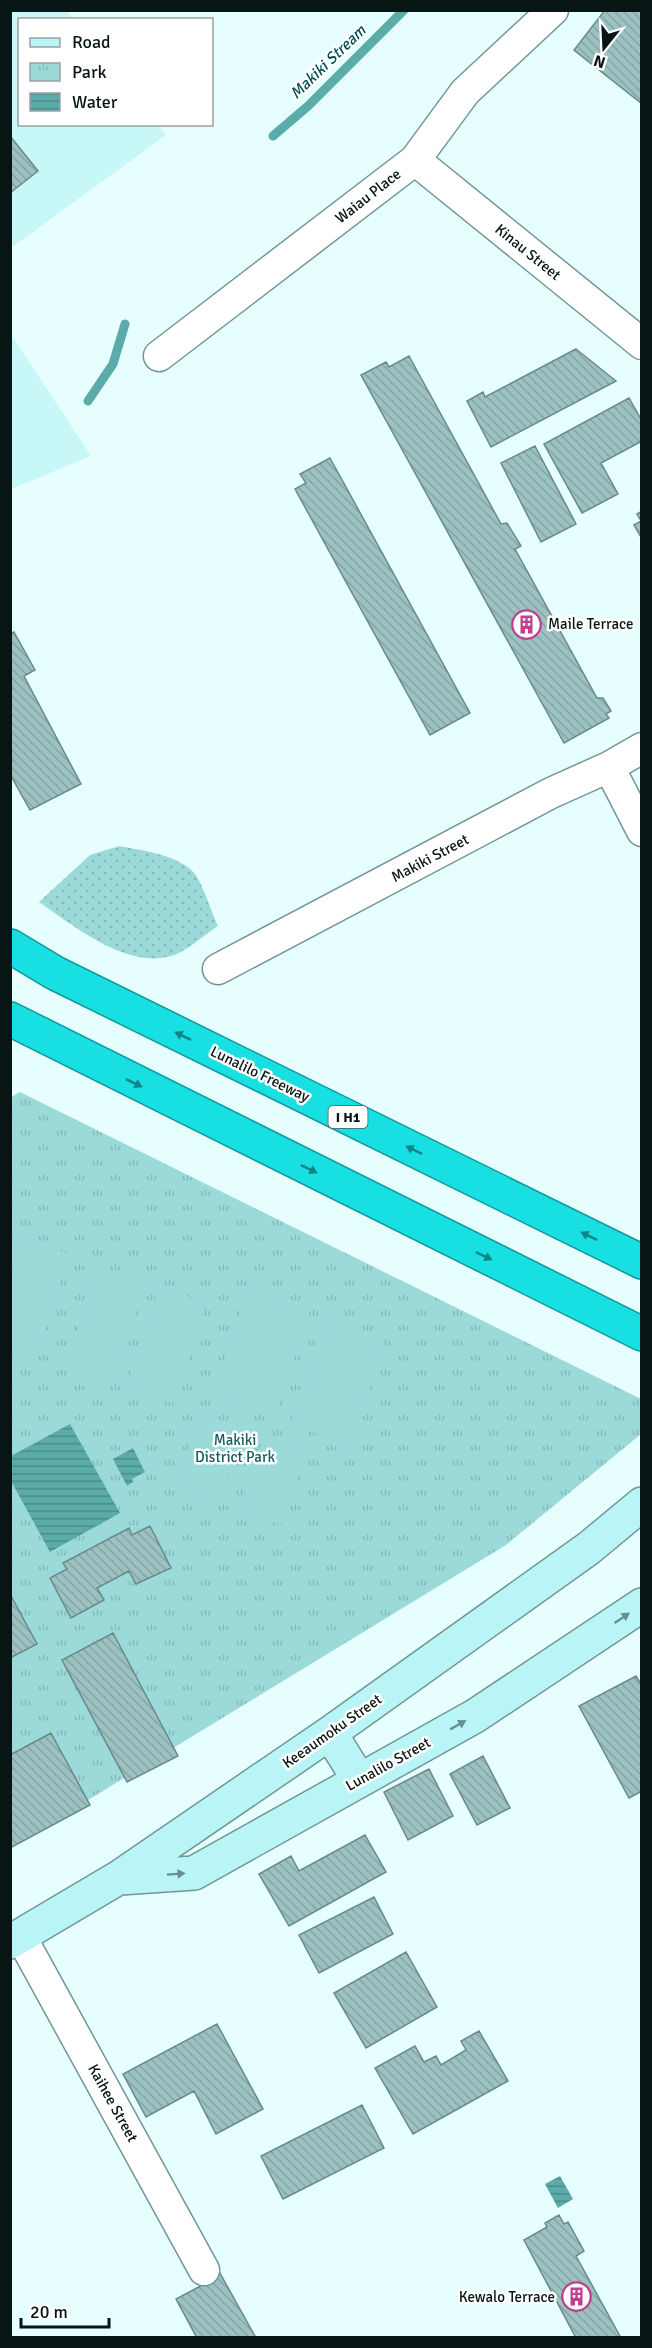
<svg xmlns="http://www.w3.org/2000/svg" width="652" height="2348" viewBox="0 0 652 2348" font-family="Signika,sans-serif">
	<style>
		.built { fill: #c7f7f7 }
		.grass { fill: url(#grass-dots) }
		.park { fill: url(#park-tufts) }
		.pitch { fill: #9cdada }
		.water { fill: url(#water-rules) }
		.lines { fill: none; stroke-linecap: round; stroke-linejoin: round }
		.stream { stroke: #5cabab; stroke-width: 9 }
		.building { fill: url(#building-back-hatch); stroke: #678a8a; stroke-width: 1.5 }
		.minor-casing { stroke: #729696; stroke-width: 33 }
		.secondary-casing { stroke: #729696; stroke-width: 36 }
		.motorway-casing { stroke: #11989a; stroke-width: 36 }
		.minor { stroke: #fff; stroke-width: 30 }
		.secondary { stroke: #b9f5f6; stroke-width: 33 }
		.motorway { stroke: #17dfe2; stroke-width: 33 }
		.oneway { fill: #108486 }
		.oneway2 { fill: #699091 }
		.labels { text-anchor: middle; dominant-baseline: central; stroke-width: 5; stroke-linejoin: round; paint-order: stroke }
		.shield { fill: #fff; stroke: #515b5b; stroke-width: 1.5 }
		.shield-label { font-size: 14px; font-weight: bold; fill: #071515 }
		.street-label { font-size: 15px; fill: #071515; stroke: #fff }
		.poi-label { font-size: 15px; fill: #071515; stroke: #fff; text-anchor: start }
		.park-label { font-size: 15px; fill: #185b5c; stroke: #fff }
		.water-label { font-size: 16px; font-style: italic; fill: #065051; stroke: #fff }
	</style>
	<defs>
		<pattern id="grass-dots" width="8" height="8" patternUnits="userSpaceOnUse" patternTransform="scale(1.5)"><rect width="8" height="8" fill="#9cdada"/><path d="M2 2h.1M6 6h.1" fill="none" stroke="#85baba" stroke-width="1.8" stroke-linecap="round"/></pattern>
		<pattern id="park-tufts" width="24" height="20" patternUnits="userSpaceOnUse" patternTransform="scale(1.5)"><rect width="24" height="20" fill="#9cdada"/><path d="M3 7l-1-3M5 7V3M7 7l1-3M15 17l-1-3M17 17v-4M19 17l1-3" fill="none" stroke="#85baba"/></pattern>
		<pattern id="water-rules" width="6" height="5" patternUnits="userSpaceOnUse" patternTransform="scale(1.5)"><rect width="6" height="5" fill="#5cabab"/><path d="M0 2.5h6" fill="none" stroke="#4a8a8a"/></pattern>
		<pattern id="building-back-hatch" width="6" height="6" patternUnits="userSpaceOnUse" patternTransform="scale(1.5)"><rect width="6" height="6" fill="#9cc1c1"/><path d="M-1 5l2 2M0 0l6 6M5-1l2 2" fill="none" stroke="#85a5a5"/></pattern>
	</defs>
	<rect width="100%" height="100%" fill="#e7fefe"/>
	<path class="built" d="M 11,11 L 67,11 L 74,19 L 20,20 L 20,124 L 158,125 L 166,135 L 11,248 Z
		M 10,333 L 91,456 L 11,489 L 10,489 Z"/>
	<path class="grass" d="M 119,846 C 141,850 180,855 195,874 C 203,885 212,913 218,926 C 205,934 185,953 171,956 C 126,969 74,926 39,902 L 90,855 Z"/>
	<path class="park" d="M 20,1092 L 641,1399 L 641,1434 L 506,1545 L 11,1847 L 11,1097 Z"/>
	<path class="pitch" d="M 23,1240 L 69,1254 L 37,1355 L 11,1347 L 11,1279 Z
		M 97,1268 L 146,1282 L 115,1383 L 66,1368 Z
		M 159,1287 L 206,1302 L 174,1403 L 126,1388 Z
		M 247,1291 L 310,1311 L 275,1419 L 212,1399 Z
		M 324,1321 L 384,1341 L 350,1445 L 290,1425 Z
		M 198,1417 L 243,1430 L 219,1506 L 174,1492 Z
		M 264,1434 L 306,1447 L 281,1525 L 239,1512 Z"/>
	<path class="water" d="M 70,1424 L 120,1513 L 50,1552 L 11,1481 L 11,1456 Z
		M 133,1448 L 145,1472 L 132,1479 L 133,1482 L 127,1486 L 113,1459 Z
		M 560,2176 L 573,2199 L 558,2208 L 545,2184 Z"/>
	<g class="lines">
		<path class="stream" d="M 273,136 L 308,106 L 404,10
			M 88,401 L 113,364 L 125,324"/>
	</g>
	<path class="building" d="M 605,10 L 642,10 L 642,104 L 574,50 Z
		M 10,136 L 38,171 L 10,193 Z
		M 576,349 L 616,381 L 491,447 L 467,401 L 483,392 L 485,397 Z
		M 409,356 L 501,524 L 507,523 L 521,546 L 515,549 L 597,698 L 603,698 L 611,711 L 606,714 L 609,718 L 564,743 L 361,375 L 386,362 L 389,367 Z
		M 629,398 L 642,421 L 642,441 L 601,463 L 618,494 L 582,513 L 544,444 Z
		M 535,446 L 576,524 L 541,542 L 501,463 Z
		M 330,458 L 470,713 L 430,735 L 295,489 L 306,483 L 300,474 Z
		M 642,511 L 642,539 L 634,525 L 641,521 L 637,514 Z
		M 14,632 L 35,670 L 24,676 L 81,784 L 30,810 L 10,774 L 10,634 Z
		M 150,1526 L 171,1568 L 136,1584 L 129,1571 L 97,1588 L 104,1600 L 71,1618 L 50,1578 L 67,1569 L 63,1563 L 129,1528 L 132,1535 Z
		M 10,1594 L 37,1644 L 10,1658 Z
		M 113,1633 L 178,1756 L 127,1782 L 62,1660 Z
		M 636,1676 L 642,1686 L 642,1791 L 629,1798 L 579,1706 Z
		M 51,1733 L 90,1805 L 10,1848 L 10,1755 Z
		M 483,1756 L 510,1808 L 477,1825 L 450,1774 Z
		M 429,1769 L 453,1816 L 408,1840 L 384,1792 Z
		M 365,1835 L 386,1872 L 289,1926 L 259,1874 L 291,1856 L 299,1871 Z
		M 374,1897 L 393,1934 L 319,1973 L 299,1935 Z
		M 406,1952 L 437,2007 L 366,2048 L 334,1993 Z
		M 217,2024 L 263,2109 L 216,2134 L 194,2091 L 146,2117 L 123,2074 Z
		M 479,2031 L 508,2081 L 413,2134 L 375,2068 L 415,2046 L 424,2062 L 436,2056 L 441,2065 L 466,2050 L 461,2041 Z
		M 362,2105 L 384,2148 L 283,2199 L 261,2156 Z
		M 559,2215 L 564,2224 L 568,2222 L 584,2251 L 576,2256 L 621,2338 L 576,2338 L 524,2240 L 547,2227 L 545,2223 Z
		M 216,2266 L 256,2338 L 197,2338 L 176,2299 L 208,2282 Z"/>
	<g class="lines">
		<defs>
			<path id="minor" d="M 415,160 L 642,344
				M 159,356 L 415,160 L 465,92 L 553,10
				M 609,767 L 642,831
				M 218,969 L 551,793 L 609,767 L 642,748
				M 21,1937 L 204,2270"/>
			<path id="secondary" d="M 330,1733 L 359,1780
				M 120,1878 L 194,1873 L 475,1716 L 642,1605
				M 10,1942 L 118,1878 L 330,1733 L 589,1548 L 642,1504"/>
			<path id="motorway" d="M 10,946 L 55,973 L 642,1262
				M 10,1019 L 642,1334"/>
		</defs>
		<use href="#minor" class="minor-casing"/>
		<use href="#secondary" class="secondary-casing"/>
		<use href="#motorway" class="motorway-casing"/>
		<use href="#minor" class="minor"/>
		<use href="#secondary" class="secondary"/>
		<use href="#motorway" class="motorway"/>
	</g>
	<defs><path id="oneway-solid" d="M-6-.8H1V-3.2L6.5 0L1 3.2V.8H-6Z" transform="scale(1.5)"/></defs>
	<g class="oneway">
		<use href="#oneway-solid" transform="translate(183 1036) rotate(-154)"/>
		<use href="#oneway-solid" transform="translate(134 1083) rotate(26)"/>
		<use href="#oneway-solid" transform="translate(414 1150) rotate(-154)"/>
		<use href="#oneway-solid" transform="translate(309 1169) rotate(26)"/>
		<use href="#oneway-solid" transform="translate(589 1236) rotate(-154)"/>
		<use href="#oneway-solid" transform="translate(484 1256) rotate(26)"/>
	</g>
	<g class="oneway2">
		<use href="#oneway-solid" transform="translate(622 1618) rotate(-34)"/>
		<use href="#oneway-solid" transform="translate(458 1725) rotate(-29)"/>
		<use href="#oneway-solid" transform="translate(176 1874) rotate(-4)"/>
	</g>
	<defs>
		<symbol id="building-ring" viewBox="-11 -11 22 22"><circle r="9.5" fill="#fff" stroke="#be408e" stroke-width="1.5"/><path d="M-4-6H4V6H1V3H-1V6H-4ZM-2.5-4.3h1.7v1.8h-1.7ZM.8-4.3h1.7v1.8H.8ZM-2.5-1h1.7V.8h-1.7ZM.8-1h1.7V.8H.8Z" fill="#be408e"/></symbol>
	</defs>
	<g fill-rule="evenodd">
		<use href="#building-ring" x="510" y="608" width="33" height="33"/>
		<use href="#building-ring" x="560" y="2280" width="33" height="33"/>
	</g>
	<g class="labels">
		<rect class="shield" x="328.5" y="1106" width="39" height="22" rx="4.5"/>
		<g class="shield-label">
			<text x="348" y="1117">I H1</text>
		</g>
		<g class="street-label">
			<text transform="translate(368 196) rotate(-38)">Waiau Place</text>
			<text transform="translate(528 252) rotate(39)">Kinau Street</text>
			<text transform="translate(430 858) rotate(-28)">Makiki Street</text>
			<text transform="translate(260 1074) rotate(26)">Lunalilo Freeway</text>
			<text transform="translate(332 1731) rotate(-35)">Keeaumoku Street</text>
			<text transform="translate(388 1764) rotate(-29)">Lunalilo Street</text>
			<text transform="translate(113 2103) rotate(61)">Kaihee Street</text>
		</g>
		<g class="poi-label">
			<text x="548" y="624">Maile Terrace</text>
			<text x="555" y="2297" text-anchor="end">Kewalo Terrace</text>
		</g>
		<g class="park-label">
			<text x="235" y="1440">Makiki<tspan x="235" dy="17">District Park</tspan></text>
		</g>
		<g class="water-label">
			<text transform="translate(328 62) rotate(-44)">Makiki Stream</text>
		</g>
	</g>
	<rect width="652" height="2348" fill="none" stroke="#071515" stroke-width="24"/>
	<rect x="18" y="18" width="195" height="108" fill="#ffffff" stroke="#9ca1a1" stroke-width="1.5"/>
	<rect x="30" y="38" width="30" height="9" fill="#b9f5f6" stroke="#9ca1a1" stroke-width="1.5"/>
	<text x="72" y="48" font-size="18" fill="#071515">Road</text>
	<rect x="30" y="63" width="30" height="18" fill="url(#park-tufts)" stroke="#9ca1a1" stroke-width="1.5"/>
	<text x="72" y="78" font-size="18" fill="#071515">Park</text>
	<rect x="30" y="93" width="30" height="18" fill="url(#water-rules)" stroke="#9ca1a1" stroke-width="1.5"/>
	<text x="72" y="108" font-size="18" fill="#071515">Water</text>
	<g transform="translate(604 48) rotate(198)" stroke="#ffffff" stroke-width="4.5" paint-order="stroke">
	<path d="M0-4.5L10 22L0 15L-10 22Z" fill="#071515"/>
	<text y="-9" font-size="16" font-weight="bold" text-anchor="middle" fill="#071515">N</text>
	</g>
	<path d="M21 2318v9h88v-9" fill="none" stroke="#071515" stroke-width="3"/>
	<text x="30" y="2318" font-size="18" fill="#071515" stroke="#ffffff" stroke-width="4.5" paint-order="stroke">20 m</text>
</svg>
